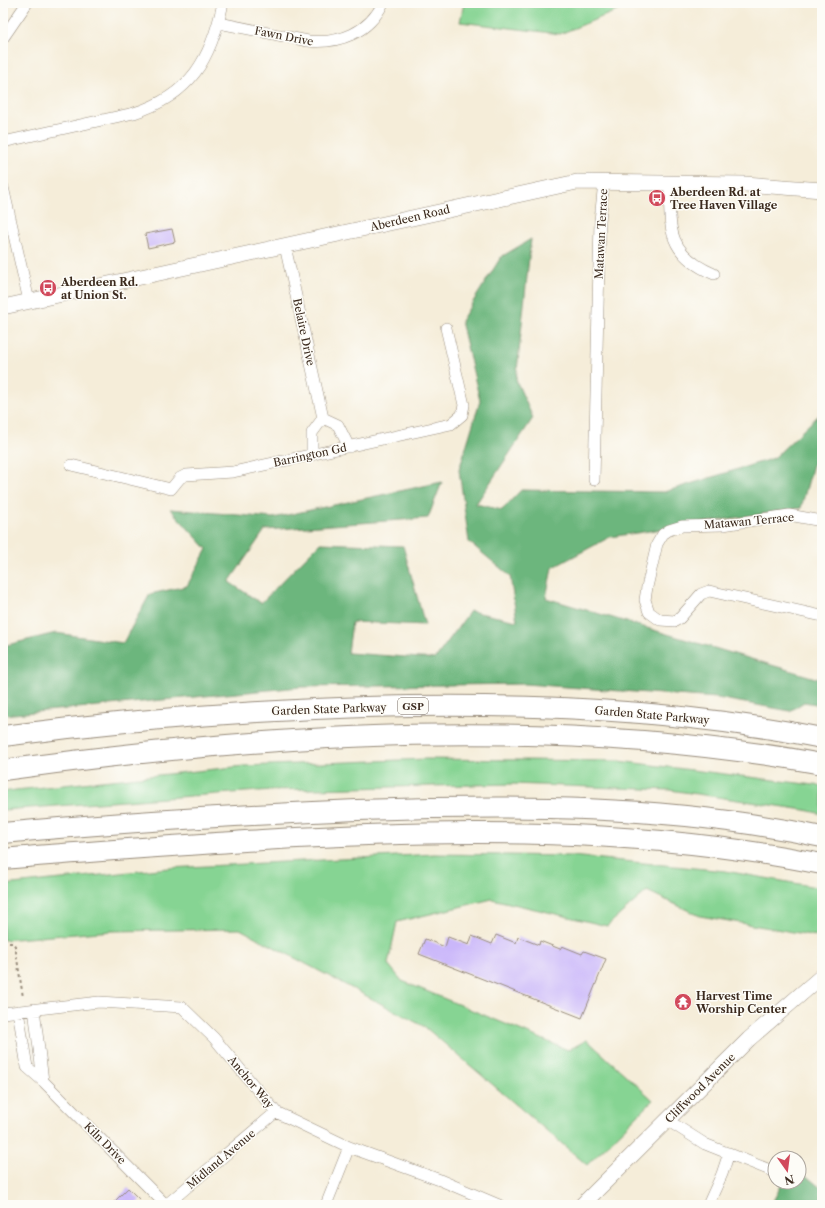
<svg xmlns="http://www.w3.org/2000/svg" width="825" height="1208" viewBox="0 0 825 1208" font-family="'Libre Caslon Text',serif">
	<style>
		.green { fill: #86d493; stroke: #607f58 }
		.forest { fill: #6cb67d; stroke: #54704e }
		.building { fill: #cab7fa }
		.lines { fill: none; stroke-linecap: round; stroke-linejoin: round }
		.street-casing { stroke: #988c7c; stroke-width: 12 }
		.secondary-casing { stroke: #988c7c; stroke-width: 16 }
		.highway-casing { stroke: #988c7c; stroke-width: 22 }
		.path { stroke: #988c7c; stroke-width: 2; stroke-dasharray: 3 3; stroke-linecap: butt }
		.street { stroke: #fff; stroke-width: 11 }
		.secondary { stroke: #fff; stroke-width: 15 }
		.highway { stroke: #fff; stroke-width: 20 }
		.labels { text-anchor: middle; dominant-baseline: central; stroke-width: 3; stroke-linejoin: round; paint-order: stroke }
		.shield { fill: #fdfcf7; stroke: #75695f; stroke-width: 1 }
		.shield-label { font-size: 10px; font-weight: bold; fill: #3b2a1e }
		.street-label { font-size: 11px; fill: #3b2a1e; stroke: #fdfcf7 }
		.poi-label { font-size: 11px; font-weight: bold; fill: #3b2a1e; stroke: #fdfcf7; text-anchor: start }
	</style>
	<rect width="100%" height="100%" fill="#fdfcf7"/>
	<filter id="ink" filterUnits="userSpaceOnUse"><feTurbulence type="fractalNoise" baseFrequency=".025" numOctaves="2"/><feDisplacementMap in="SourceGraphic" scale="8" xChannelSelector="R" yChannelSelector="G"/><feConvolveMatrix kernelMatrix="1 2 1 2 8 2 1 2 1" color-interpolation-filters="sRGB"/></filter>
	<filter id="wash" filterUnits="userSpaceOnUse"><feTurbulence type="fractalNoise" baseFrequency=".012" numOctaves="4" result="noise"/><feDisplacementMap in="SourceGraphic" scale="16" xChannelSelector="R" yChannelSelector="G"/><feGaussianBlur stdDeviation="0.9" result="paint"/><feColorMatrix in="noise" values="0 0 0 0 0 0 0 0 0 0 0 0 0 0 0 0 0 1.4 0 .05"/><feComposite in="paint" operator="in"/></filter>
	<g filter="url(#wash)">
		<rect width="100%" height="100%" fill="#f5edd9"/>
		<path class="green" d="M 464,3 L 636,3 L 560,34 L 460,22 Z
			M 426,759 L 619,761 L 822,786 L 822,814 L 805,810 L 670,790 L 512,784 L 272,790 L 3,810 L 3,792 L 16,790 L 244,766 Z
			M 435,854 L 572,856 L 725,871 L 822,888 L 822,937 L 700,916 L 647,891 L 607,926 L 492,899 L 397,922 L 388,964 L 402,981 L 568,1050 L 587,1040 L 653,1100 L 587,1165 L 425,1027 L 240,929 L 112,931 L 3,940 L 3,885 L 169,868 Z"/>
		<path class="forest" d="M 531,239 L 516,380 L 533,418 L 476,504 L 502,510 L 521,490 L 664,492 L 774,458 L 820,414 L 822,407 L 822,462 L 814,461 L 801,508 L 610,537 L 552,568 L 546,598 L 822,680 L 822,705 L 804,702 L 790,711 L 717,698 L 525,684 L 301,687 L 3,715 L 3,646 L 56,633 L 123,643 L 150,594 L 187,586 L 207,549 L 170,509 L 273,518 L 442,482 L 428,518 L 265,530 L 229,582 L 261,603 L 320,543 L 403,546 L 425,625 L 352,622 L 348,653 L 435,659 L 470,611 L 517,621 L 510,576 L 469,542 L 459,470 L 480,401 L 461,321 L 501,257 Z
			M 799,1170 L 822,1189 L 822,1205 L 771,1205 L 783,1182 L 799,1182 Z"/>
		<g id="blocks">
			<path class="building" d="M 172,229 L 175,242 L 148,248 L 145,234 Z
				M 496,935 L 516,943 L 518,937 L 539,945 L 540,941 L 560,949 L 562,946 L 582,954 L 584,951 L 606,959 L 582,1018 L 419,954 L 425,939 L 445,947 L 448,937 L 469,945 L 472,936 L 492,944 Z
				M 128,1188 L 140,1200 L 135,1205 L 111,1205 Z"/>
		</g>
	</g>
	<g filter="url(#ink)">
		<use href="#blocks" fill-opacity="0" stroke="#988c7c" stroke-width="1"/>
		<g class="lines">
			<defs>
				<path id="street" d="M 219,23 L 308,41 C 339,44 369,33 383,3
					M 3,38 L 27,3
					M 3,142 L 134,113 C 191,95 211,59 223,3
					M 670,183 C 669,228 667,254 714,274
					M 3,187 L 29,301
					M 285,246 L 323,418
					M 312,455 L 312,433 L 323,418 L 338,425 L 349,447
					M 71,465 L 171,489 L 180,478 L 186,475 L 233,472 L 451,424 L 462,415 L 464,405 L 446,328
					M 594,480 L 600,221 L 604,181
					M 822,521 L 789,515 L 723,525 L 682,526 L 669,530 L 663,534 L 657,544 L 647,587 L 645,600 L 649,612 L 660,620 L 675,621 L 680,618 L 701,594 L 709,591 L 822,616
					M 34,1009 L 43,1081 L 166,1205
					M 18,1011 L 27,1067 L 43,1081
					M 3,1013 L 99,1002 L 182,1007 L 214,1038 L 276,1112 L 349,1147 L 440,1180 L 499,1205
					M 667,1120 L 705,1144 L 775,1172
					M 166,1205 L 276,1112
					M 326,1205 L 349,1147
					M 708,1205 L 722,1174 L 729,1153"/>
				<path id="secondary" d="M 3,307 L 577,182 L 745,184 L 822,190
					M 582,1205 L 749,1039 L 822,976"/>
				<path id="highway" d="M 3,736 C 124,720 244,711 365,707 C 518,703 671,708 822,738
					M 3,770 C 272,733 553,715 822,764
					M 3,833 C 121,822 239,815 357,810 C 515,805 667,804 822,837
					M 3,859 C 89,851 176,846 262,840 C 449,829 638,827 822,864"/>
			</defs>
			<use href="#street" class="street-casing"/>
			<use href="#secondary" class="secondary-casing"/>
			<use href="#highway" class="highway-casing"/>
			<path class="path" d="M 3,943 L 13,943 L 15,946 L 23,997"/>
			<use href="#street" class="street"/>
			<use href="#secondary" class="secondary"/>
			<use href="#highway" class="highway"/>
		</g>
	</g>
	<defs>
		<symbol id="bus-disc" viewBox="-11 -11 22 22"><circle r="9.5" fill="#d1495b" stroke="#fdfcf7"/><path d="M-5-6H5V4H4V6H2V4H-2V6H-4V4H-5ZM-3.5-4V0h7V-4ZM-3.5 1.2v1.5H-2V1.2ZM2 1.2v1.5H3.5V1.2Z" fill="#fff"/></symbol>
		<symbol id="temple-disc" viewBox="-11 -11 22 22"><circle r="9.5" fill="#d1495b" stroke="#fdfcf7"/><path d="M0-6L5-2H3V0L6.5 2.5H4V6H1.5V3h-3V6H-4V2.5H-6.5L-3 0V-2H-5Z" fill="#fff"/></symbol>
	</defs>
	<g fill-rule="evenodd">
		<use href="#bus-disc" x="647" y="188" width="20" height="20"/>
		<use href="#bus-disc" x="38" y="278" width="20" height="20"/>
		<use href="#temple-disc" x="673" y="992" width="20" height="20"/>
	</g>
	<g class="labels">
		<rect class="shield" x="398" y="698" width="30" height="16" rx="3"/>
		<g class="shield-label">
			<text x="413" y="706">GSP</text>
		</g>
		<g class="street-label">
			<text transform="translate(284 36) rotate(11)">Fawn Drive</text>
			<text transform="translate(410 218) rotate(-13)">Aberdeen Road</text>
			<text transform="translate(601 234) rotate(-87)">Matawan Terrace</text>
			<text transform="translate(304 332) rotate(78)">Belaire Drive</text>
			<text transform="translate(310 455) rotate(-12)">Barrington Gd</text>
			<text transform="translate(749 521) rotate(-5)">Matawan Terrace</text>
			<text transform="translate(329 709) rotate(-2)">Garden State Parkway</text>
			<text transform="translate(652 715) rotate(5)">Garden State Parkway</text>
			<text transform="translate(251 1082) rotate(50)">Anchor Way</text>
			<text transform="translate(700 1088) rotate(-45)">Cliffwood Avenue</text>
			<text transform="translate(105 1143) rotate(45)">Kiln Drive</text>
			<text transform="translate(221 1159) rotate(-40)">Midland Avenue</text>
		</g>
		<g class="poi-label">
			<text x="670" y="192">Aberdeen Rd. at<tspan x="670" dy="13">Tree Haven Village</tspan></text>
			<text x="61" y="282">Aberdeen Rd.<tspan x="61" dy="13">at Union St.</tspan></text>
			<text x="696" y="996">Harvest Time<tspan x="696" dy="13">Worship Center</tspan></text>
		</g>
	</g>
	<rect width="825" height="1208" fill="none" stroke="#fdfcf7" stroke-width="16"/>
	<g transform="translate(787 1170) rotate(166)"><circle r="19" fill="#fdfcf7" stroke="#afa8a0"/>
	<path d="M0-3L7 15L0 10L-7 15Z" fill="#d1495b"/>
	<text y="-6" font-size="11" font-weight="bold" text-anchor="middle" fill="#3b2a1e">N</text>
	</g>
</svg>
